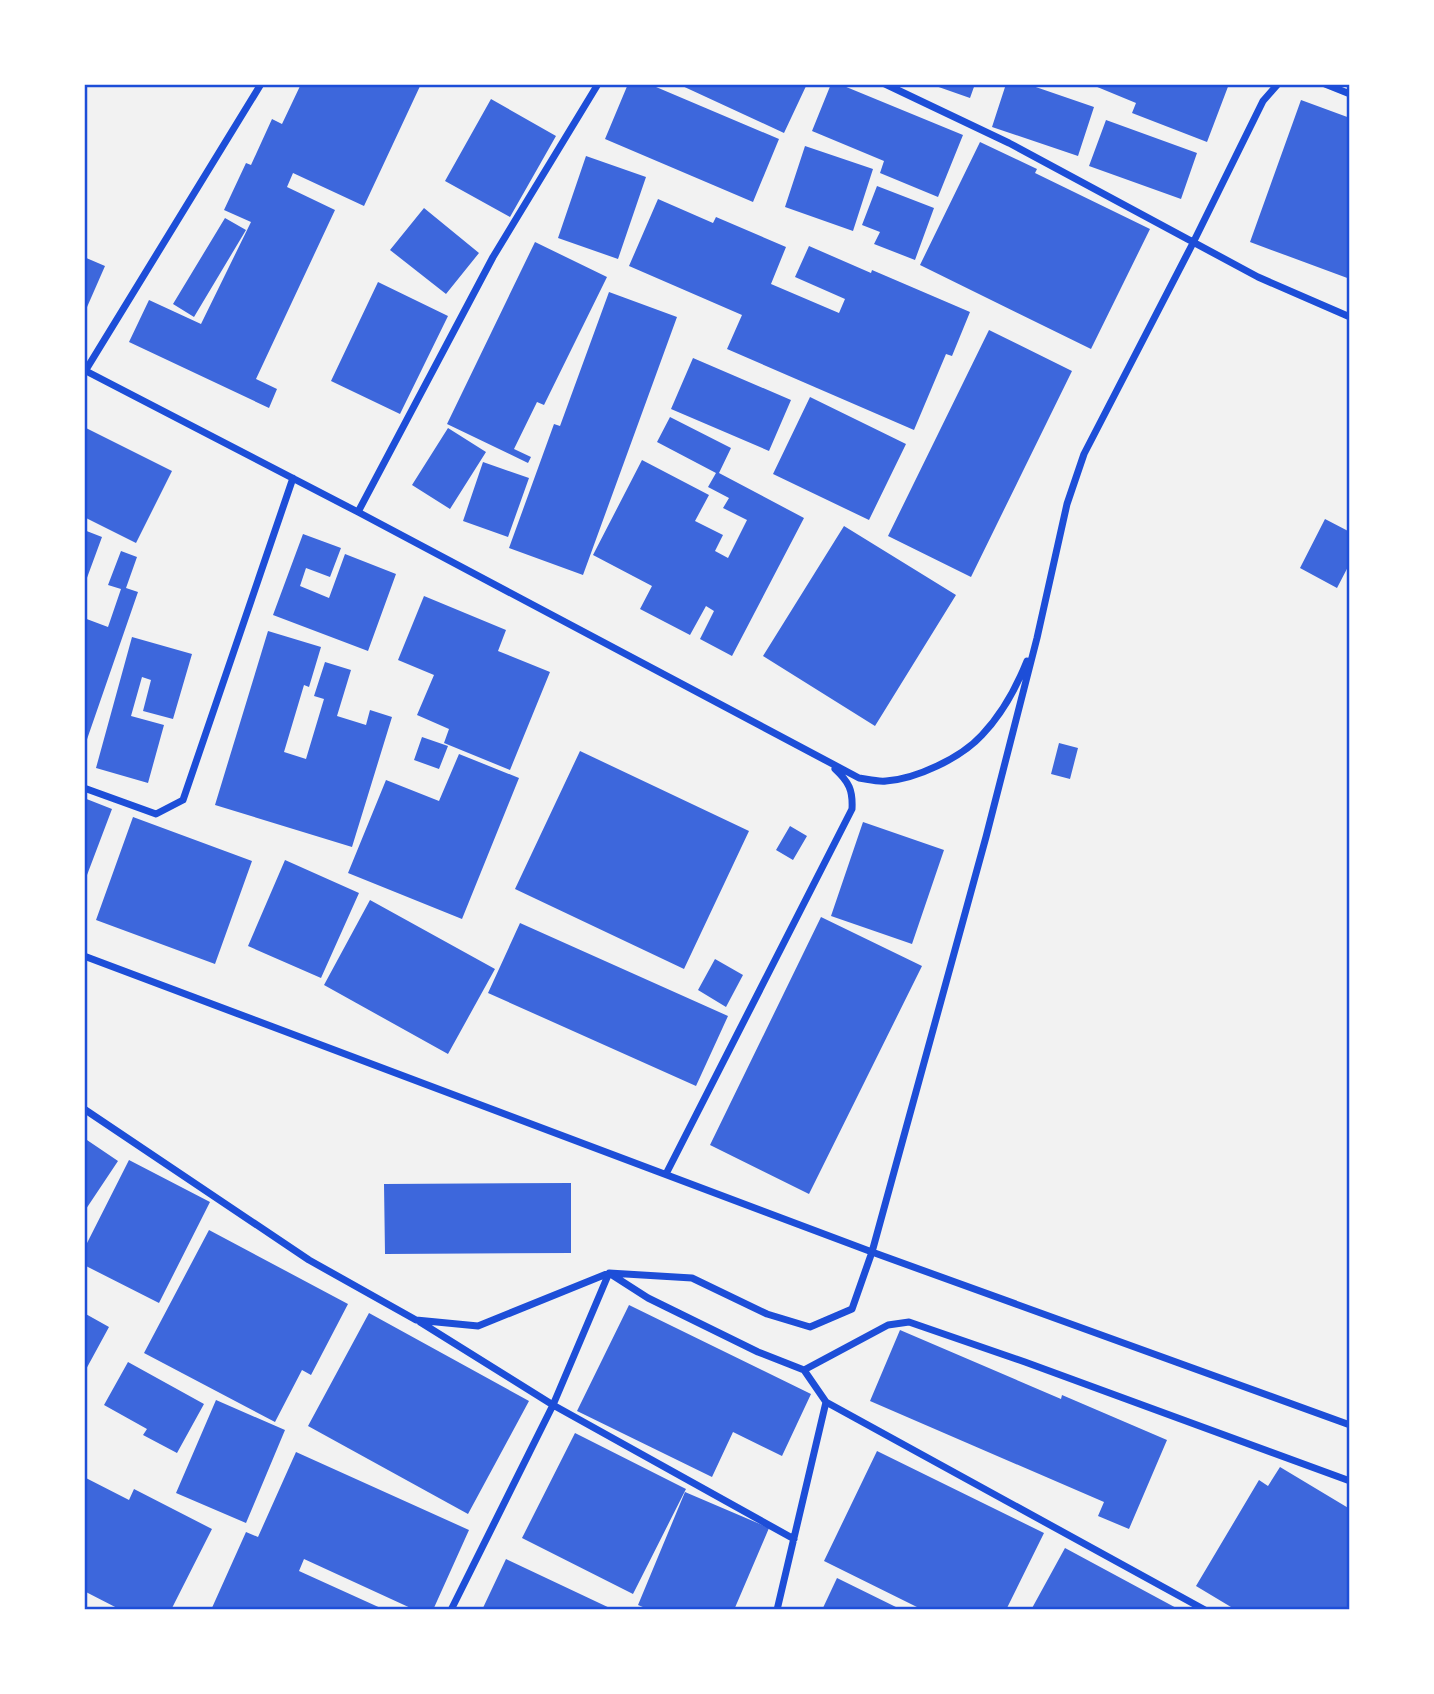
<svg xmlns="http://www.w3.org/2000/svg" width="1434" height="1694" viewBox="0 0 1434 1694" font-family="'Sofia Sans Condensed',sans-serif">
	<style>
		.building { fill: #3d67dc }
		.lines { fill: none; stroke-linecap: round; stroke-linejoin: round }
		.minor { stroke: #1d4ed8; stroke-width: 7 }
		.neatline { fill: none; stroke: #1d4ed8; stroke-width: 2.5 }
	</style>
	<rect width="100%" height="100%" fill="#f2f2f2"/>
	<path class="building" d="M 301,84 L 421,84 L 364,206 L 293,173 L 287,187 L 335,210 L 256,379 L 277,389 L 269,408 L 129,342 L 149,300 L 201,324 L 251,222 L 224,210 L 246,163 L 251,165 L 272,119 L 282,124 Z
		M 628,84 L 649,84 L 779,139 L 753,202 L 605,139 Z
		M 678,84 L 807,84 L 784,133 Z
		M 831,84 L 839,84 L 963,135 L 938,197 L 880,173 L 884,161 L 812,131 Z
		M 930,84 L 975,84 L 970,98 Z
		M 1006,84 L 1027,84 L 1094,107 L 1078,156 L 992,127 Z
		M 1090,84 L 1229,84 L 1207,142 L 1132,113 L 1136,103 Z
		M 491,99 L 556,136 L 510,217 L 445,181 Z
		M 1301,100 L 1350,118 L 1350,279 L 1250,242 Z
		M 1106,120 L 1197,153 L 1181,199 L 1089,166 Z
		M 980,142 L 1037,169 L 1035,173 L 1150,229 L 1091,349 L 920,265 Z
		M 805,146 L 873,169 L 853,231 L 785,207 Z
		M 586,156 L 646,177 L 618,259 L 558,238 Z
		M 877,186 L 934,208 L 915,260 L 874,244 L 880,232 L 862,225 Z
		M 658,199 L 713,223 L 716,217 L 786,247 L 771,284 L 839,313 L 845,299 L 795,277 L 809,246 L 871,273 L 872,270 L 970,312 L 952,356 L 946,354 L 914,430 L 727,349 L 742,315 L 629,266 Z
		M 424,208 L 479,253 L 446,294 L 390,250 Z
		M 225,218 L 246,230 L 194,317 L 173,304 Z
		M 535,242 L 607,277 L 544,405 L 537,402 L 514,449 L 531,457 L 528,463 L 447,424 Z
		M 84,257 L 105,266 L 84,314 Z
		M 378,282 L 448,316 L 400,414 L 331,381 Z
		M 609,292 L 677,317 L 583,575 L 509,548 L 554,424 L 560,426 Z
		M 989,330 L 1072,371 L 971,577 L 888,536 Z
		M 693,358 L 791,400 L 769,451 L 671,409 Z
		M 810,397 L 906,444 L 869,520 L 773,474 Z
		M 670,417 L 731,448 L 719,473 L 804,518 L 732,656 L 700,639 L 714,611 L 706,606 L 690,635 L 640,609 L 652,586 L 593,555 L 642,460 L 709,495 L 695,521 L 723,535 L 715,551 L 728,558 L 747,520 L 723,508 L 729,498 L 708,487 L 716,473 L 657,442 Z
		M 84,427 L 172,471 L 136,543 L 84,517 Z
		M 448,428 L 486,452 L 450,509 L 412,485 Z
		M 483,462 L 529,478 L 508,537 L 463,521 Z
		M 1325,519 L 1350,532 L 1350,563 L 1337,588 L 1300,568 Z
		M 844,526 L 956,595 L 875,726 L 763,656 Z
		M 84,530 L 102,537 L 84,586 Z
		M 303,534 L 341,548 L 330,577 L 306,568 L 300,586 L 329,598 L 345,554 L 396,574 L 368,651 L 273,615 Z
		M 121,551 L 137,557 L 126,588 L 138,592 L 84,748 L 84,618 L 108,627 L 121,589 L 108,585 Z
		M 424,596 L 506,630 L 498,651 L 550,672 L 510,770 L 444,743 L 449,729 L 417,715 L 434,675 L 398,660 Z
		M 268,631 L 321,647 L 309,687 L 304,685 L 284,752 L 306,759 L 324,699 L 314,696 L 325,662 L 351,670 L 337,716 L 366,725 L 370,710 L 392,717 L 352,847 L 215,805 Z
		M 132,637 L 192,654 L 173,719 L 143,711 L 151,680 L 142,677 L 131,716 L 164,725 L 148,783 L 96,768 Z
		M 422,737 L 448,746 L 439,769 L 414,760 Z
		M 1059,743 L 1078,748 L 1070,779 L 1051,774 Z
		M 580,751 L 749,831 L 684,969 L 515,889 Z
		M 459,754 L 519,778 L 462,919 L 348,873 L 386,780 L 439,801 Z
		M 84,798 L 112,809 L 84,883 Z
		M 133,817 L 252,861 L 215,964 L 96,920 Z
		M 863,822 L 944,850 L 912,944 L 831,916 Z
		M 790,826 L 807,836 L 793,860 L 776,850 Z
		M 285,860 L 359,893 L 321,978 L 248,946 Z
		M 370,900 L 495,969 L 448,1054 L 324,985 Z
		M 821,917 L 922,966 L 809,1194 L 710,1145 Z
		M 520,923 L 728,1016 L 696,1086 L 488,993 Z
		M 715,959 L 743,975 L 726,1007 L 698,990 Z
		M 84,1138 L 118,1161 L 84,1212 Z
		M 129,1160 L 210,1202 L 159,1303 L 84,1265 L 84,1249 Z
		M 571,1183 L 571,1253 L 385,1254 L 384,1184 Z
		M 209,1230 L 348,1304 L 311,1375 L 302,1370 L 275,1422 L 144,1353 Z
		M 629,1305 L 811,1394 L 782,1456 L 733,1432 L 712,1477 L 577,1411 Z
		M 84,1313 L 109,1327 L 84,1373 Z
		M 369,1313 L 529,1401 L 468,1514 L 308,1426 Z
		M 900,1330 L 1061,1399 L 1062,1395 L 1167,1440 L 1129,1529 L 1098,1516 L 1104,1502 L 870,1401 Z
		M 128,1362 L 204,1404 L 177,1453 L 143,1435 L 147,1429 L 104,1405 Z
		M 216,1400 L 285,1430 L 246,1523 L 176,1493 Z
		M 575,1433 L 686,1489 L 633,1594 L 522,1538 Z
		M 877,1451 L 1044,1533 L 1006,1610 L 923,1610 L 824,1561 Z
		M 296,1452 L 469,1530 L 433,1610 L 415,1610 L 304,1559 L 299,1571 L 385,1610 L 211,1610 L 246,1532 L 258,1537 Z
		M 1280,1467 L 1350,1509 L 1350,1610 L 1236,1610 L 1196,1586 L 1259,1480 L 1268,1486 Z
		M 84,1477 L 129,1500 L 134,1489 L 212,1529 L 171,1610 L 121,1610 L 84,1591 Z
		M 685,1492 L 769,1528 L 734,1610 L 650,1610 L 638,1605 Z
		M 1065,1548 L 1180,1610 L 1031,1610 Z
		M 506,1559 L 614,1610 L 482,1610 Z
		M 837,1578 L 902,1610 L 822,1610 Z"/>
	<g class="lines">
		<path class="minor" d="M 885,84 L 1009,143 L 1258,277 L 1350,317
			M 1325,84 L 1350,94
			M 84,370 L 358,512 L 859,778 C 867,779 877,782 886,781 C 916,779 961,758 982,735 C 1001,715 1017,686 1027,661
			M 84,373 L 261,84
			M 358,512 L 493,257 L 598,84
			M 84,788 L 156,814 L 183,800 L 293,478
			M 84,956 L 872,1252 L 1350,1425
			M 84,1109 L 309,1260 L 416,1320 L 478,1326 L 609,1273 L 648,1298 L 758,1352 L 804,1370 L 826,1402 L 1205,1610
			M 666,1174 L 852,809 C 853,790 849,782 835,769
			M 420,1322 L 553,1405 L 794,1539
			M 804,1370 L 888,1325 L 909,1322 L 1025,1362 L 1350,1481
			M 451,1610 L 553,1405 L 609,1273 L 692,1278 L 767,1314 L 810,1327 L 852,1309 L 872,1252 L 986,837 L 1037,638 L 1067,504 L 1084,454 L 1193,243 L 1263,101 L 1278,84
			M 777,1610 L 826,1402"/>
	</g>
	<rect width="1434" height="1694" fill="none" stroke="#ffffff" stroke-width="172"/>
	<rect x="86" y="86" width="1262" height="1522" class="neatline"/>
</svg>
